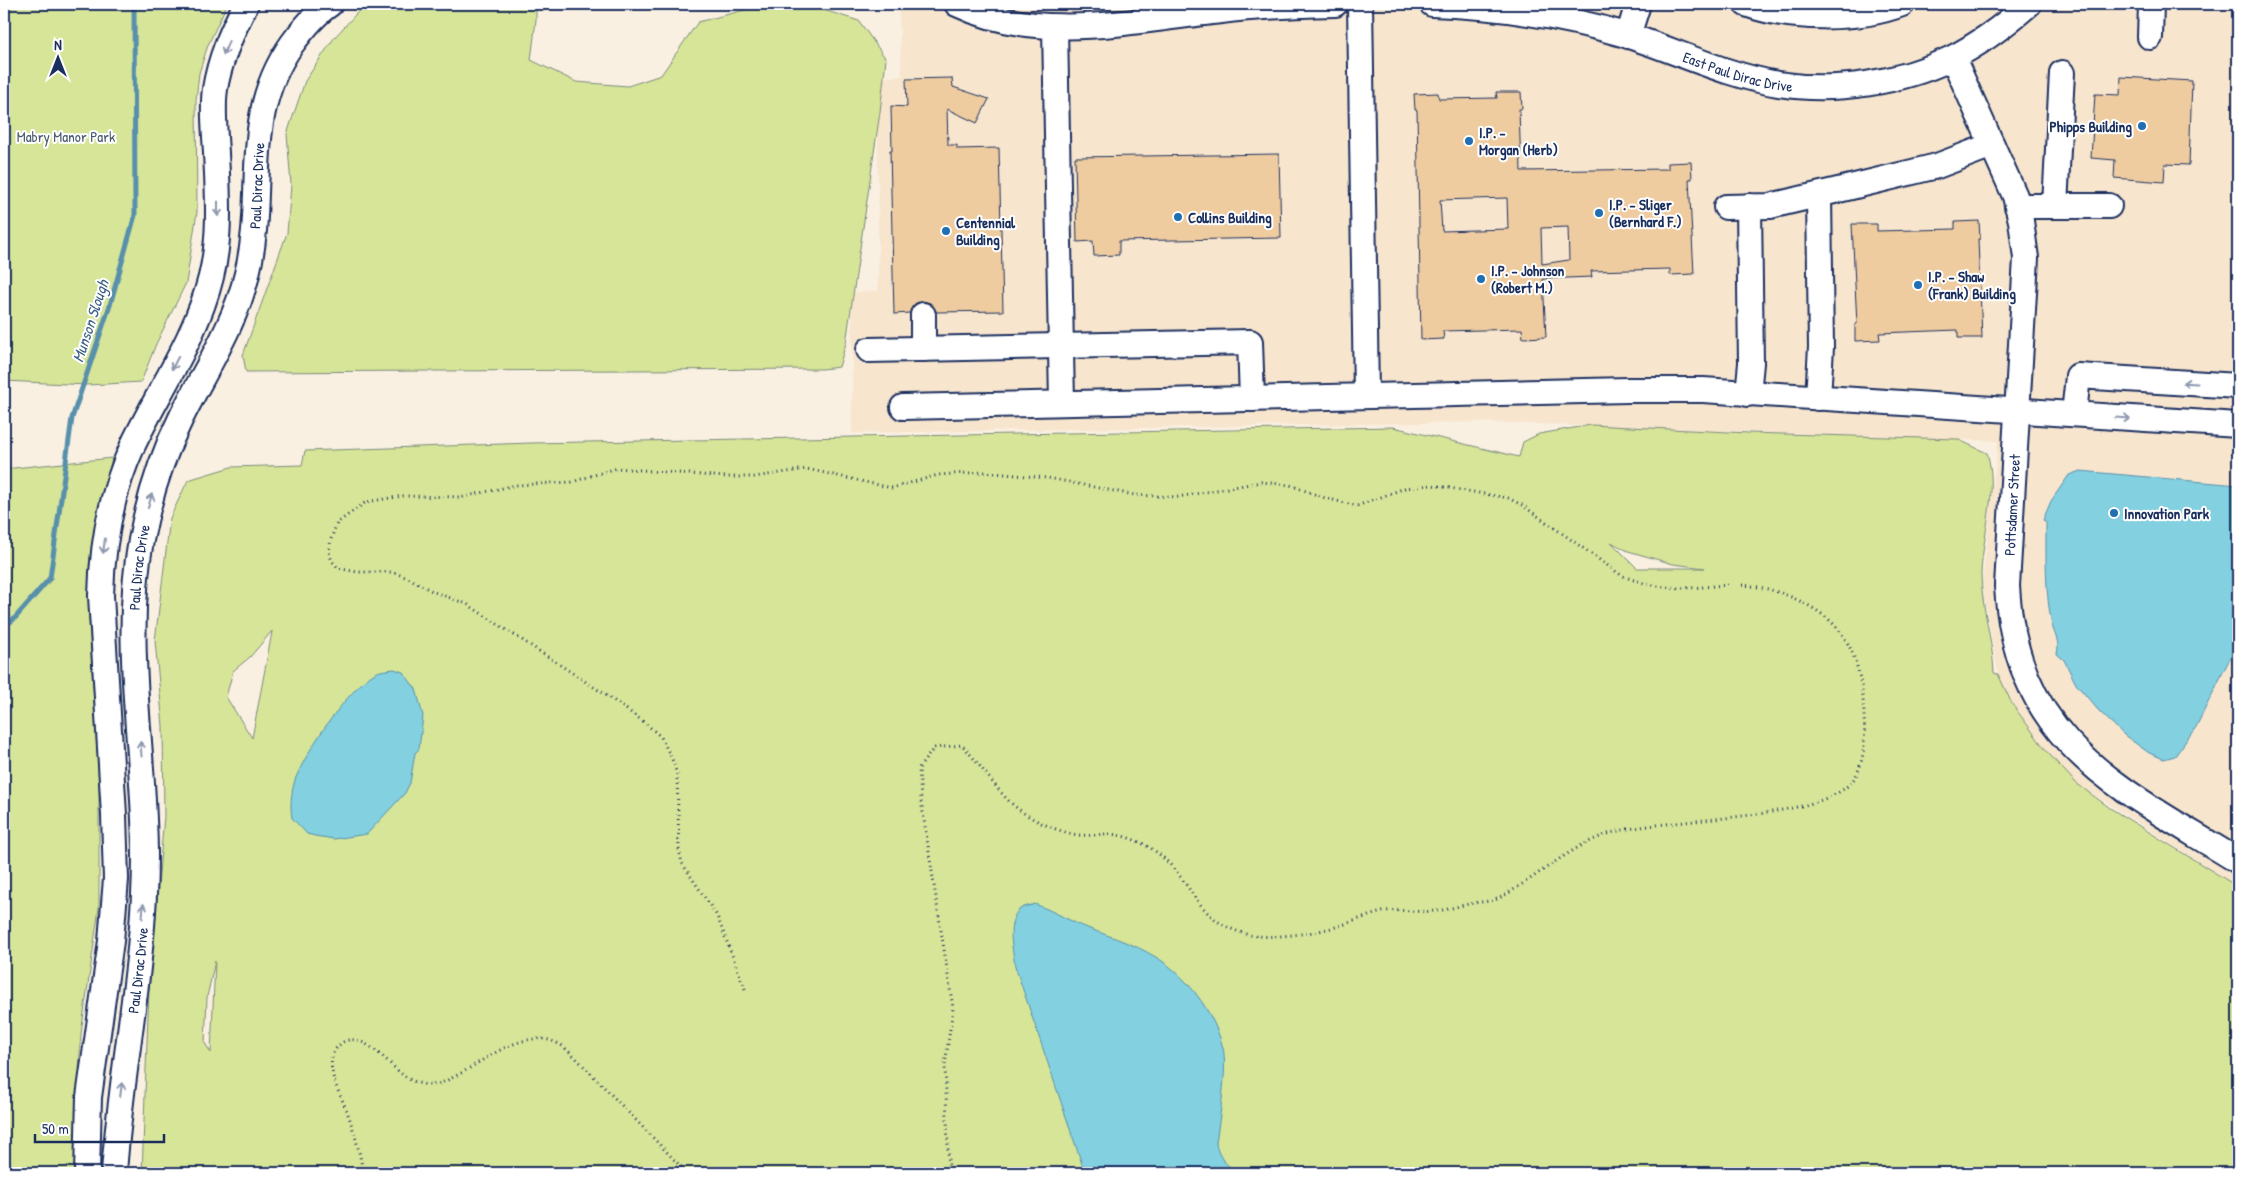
<svg xmlns="http://www.w3.org/2000/svg" width="2242" height="1177" viewBox="0 0 2242 1177" font-family="'Patrick Hand',sans-serif">
	<style>
		.built { fill: #f7e5ce }
		.green { fill: #d7e598; stroke: #798a7b; fill-rule: evenodd }
		.water { fill: #82d0e0; stroke: #5990ac }
		.lines { fill: none; stroke-linecap: round; stroke-linejoin: round }
		.stream { stroke: #5990ac; stroke-width: 5 }
		.building { fill: #efcca0; stroke: #1b2f5e; fill-rule: evenodd }
		.minor-casing { stroke: #1b2f5e; stroke-width: 28 }
		.path { stroke: #1b2f5e; stroke-width: 3; stroke-dasharray: 1 4; stroke-linecap: butt }
		.minor { stroke: #fff; stroke-width: 24 }
		.oneway { stroke: #8d97ae }
		.poi-dot { fill: #1f6fb2; stroke: #fff; stroke-width: 2 }
		.labels { text-anchor: middle; dominant-baseline: central; stroke-width: 4; stroke-linejoin: round; paint-order: stroke }
		.street-label { font-size: 15px; fill: #1b2f5e; stroke: #fff }
		.poi-label { font-size: 15px; font-weight: bold; fill: #1b2f5e; stroke: #fff; text-anchor: start }
		.park-label { font-size: 15px; fill: #4a5c6c; stroke: #fff }
		.water-label { font-size: 16px; font-style: italic; fill: #3a5f85; stroke: #fff }
	</style>
	<rect width="100%" height="100%" fill="#faf0e2"/>
	<filter id="ink" filterUnits="userSpaceOnUse"><feTurbulence type="fractalNoise" baseFrequency=".02" numOctaves="2"/><feDisplacementMap in="SourceGraphic" scale="10" xChannelSelector="R" yChannelSelector="G"/><feConvolveMatrix kernelMatrix="1 2 1 2 8 2 1 2 1" color-interpolation-filters="sRGB"/></filter>
	<g filter="url(#ink)">
		<path class="built" d="M 898,4 L 2238,4 L 2238,887 L 2076,783 L 2048,753 L 2012,704 L 1998,674 L 1982,585 L 1998,441 L 1479,422 L 852,433 L 852,292 L 878,291 L 878,78 L 902,76 Z"/>
		<path class="green" d="M 4,4 L 227,4 L 208,45 L 199,73 L 196,100 L 197,212 L 186,283 L 156,344 L 141,382 L 88,385 L 4,381 Z
			M 365,4 L 536,4 L 536,20 L 531,60 L 576,82 L 628,86 L 661,75 L 698,22 L 768,4 L 817,8 L 859,21 L 886,59 L 880,112 L 846,343 L 839,367 L 822,369 L 246,372 L 243,355 L 287,233 L 291,185 L 287,134 L 305,81 L 334,38 Z
			M 1591,425 L 1748,433 L 1957,439 L 1987,453 C 1999,489 1982,537 1981,574 C 1981,605 1993,641 1994,673 L 1998,674 L 2012,704 L 2048,753 L 2076,783 L 2110,808 L 2238,887 L 2238,1173 L 142,1173 L 149,990 L 164,816 L 163,726 L 155,641 L 170,518 L 188,480 L 231,467 L 302,465 L 305,451 L 531,443 L 1393,427 L 1519,457 L 1523,442 L 1539,434 ZM 1611,542 L 1628,551 L 1673,564 L 1705,568 L 1637,568 ZM 272,631 L 272,632 L 252,738 L 226,697 L 233,671 L 250,657 ZM 215,961 L 211,1053 L 205,1043 L 207,997 Z
			M 112,458 L 92,543 L 89,618 L 99,784 L 99,908 L 81,1034 L 76,1131 L 77,1173 L 4,1173 L 4,469 Z"/>
		<path class="water" d="M 2080,471 L 2238,485 L 2238,642 L 2196,727 L 2175,756 L 2164,759 L 2149,753 L 2124,735 L 2098,710 L 2076,684 L 2064,660 L 2057,654 C 2060,642 2055,636 2052,625 C 2045,593 2046,556 2046,523 L 2043,520 L 2051,501 L 2069,475 Z
			M 394,669 L 403,672 L 416,689 L 423,716 L 419,749 L 415,753 L 410,783 L 405,793 L 367,834 L 334,839 L 315,836 L 307,834 L 292,818 C 290,806 291,793 295,780 C 306,751 348,689 375,673 C 381,670 387,670 394,669 Z
			M 1035,904 C 1054,911 1071,922 1090,929 C 1112,937 1134,944 1154,956 C 1186,974 1214,1012 1223,1048 C 1228,1068 1219,1121 1216,1143 C 1218,1158 1228,1169 1243,1173 L 1085,1173 L 1015,966 C 1013,950 1005,922 1020,909 C 1024,906 1030,906 1035,904 Z"/>
		<g class="lines">
			<path class="stream" d="M 4,627 L 15,618 L 50,578 L 72,418 L 110,305 L 135,215 L 134,4"/>
		</g>
		<path class="building" d="M 2121,77 L 2192,81 L 2189,165 L 2165,164 L 2164,182 L 2114,178 L 2115,160 L 2091,158 L 2095,94 L 2120,95 Z
			M 952,78 L 953,87 L 989,99 L 977,123 L 947,109 L 948,145 L 957,145 L 957,149 L 999,148 L 1003,311 L 936,312 L 930,303 L 923,301 L 916,303 L 910,313 L 894,314 L 890,151 L 892,151 L 891,106 L 907,107 L 906,79 Z
			M 1496,92 L 1521,92 L 1522,109 L 1519,109 L 1521,171 L 1668,169 L 1668,163 L 1691,162 L 1692,179 L 1689,179 L 1694,274 L 1670,275 L 1670,269 L 1591,271 L 1592,277 L 1543,279 L 1546,337 L 1523,338 L 1522,329 L 1443,331 L 1444,339 L 1421,340 L 1417,110 L 1415,110 L 1414,94 L 1438,93 L 1439,99 L 1497,98 ZM 1507,198 L 1508,229 L 1442,231 L 1440,200 ZM 1568,227 L 1569,260 L 1542,264 L 1541,228 Z
			M 1279,154 L 1281,238 L 1119,241 L 1119,255 L 1094,256 L 1093,241 L 1077,242 L 1075,157 Z
			M 1979,221 L 1980,239 L 1978,239 L 1982,338 L 1958,338 L 1958,330 L 1879,333 L 1880,340 L 1855,341 L 1855,324 L 1857,324 L 1852,224 L 1877,224 L 1877,231 L 1955,229 L 1955,222 Z"/>
		<g class="lines">
			<defs>
				<g id="minor">
					<path d="M 957,4 C 1041,44 1133,20 1221,11 C 1259,6 1297,5 1335,4"/>
					<path d="M 1360,4 L 1366,395"/>
					<path id="s1" d="M 1432,4 C 1498,6 1562,16 1626,35 C 1677,51 1725,75 1778,84 C 1835,93 1900,83 1952,58 C 1980,44 2006,24 2029,4"/>
					<path d="M 1746,4 C 1790,20 1858,21 1902,4"/>
					<path d="M 1055,27 L 1062,403"/>
					<path d="M 1628,36 L 1638,4"/>
					<path d="M 2150,37 L 2151,4"/>
					<path d="M 1953,58 L 2015,196 L 2021,221 L 2026,258 L 2007,586 C 2016,744 2119,787 2238,861"/>
					<path d="M 2017,206 L 2109,206"/>
					<path d="M 2055,206 L 2062,73"/>
					<path d="M 1726,207 L 1770,206 L 1851,187 L 1937,166 L 1992,145"/>
					<path d="M 923,315 L 923,349"/>
					<path d="M 869,350 L 1250,342 L 1252,399"/>
					<path d="M 1748,394 L 1751,363 L 1749,206"/>
					<path d="M 1818,398 L 1821,347 L 1819,195"/>
					<path d="M 903,407 L 1628,390 L 1703,390 L 2238,425"/>
					<path d="M 2074,414 L 2078,376 L 2238,386"/>
					<path d="M 87,1173 L 89,1097 L 111,941 L 116,879 L 114,815 L 101,596 C 102,544 111,493 133,445 C 159,390 196,338 211,277 C 221,237 218,194 216,153 C 215,132 212,110 215,89 C 220,58 232,31 246,4"/>
					<path id="s2" d="M 114,1173 C 121,1068 145,963 145,857 C 145,752 122,644 141,540 C 149,498 162,456 181,418 C 204,371 235,326 247,274 C 267,193 240,117 292,44 C 303,29 315,14 330,4"/>
				</g>
			</defs>
			<use href="#minor" class="minor-casing"/>
			<path class="path" d="M 745,989 L 717,916 L 682,863 L 679,849 L 677,774 L 672,759 L 661,737 L 644,722 L 606,695 L 467,604 L 434,592 L 410,579 L 393,572 L 357,572 L 338,568 L 332,561 L 329,552 L 331,539 L 337,523 L 366,502 L 403,496 L 463,497 L 516,485 L 572,482 L 617,468 L 726,477 L 754,477 L 807,469 L 892,488 L 938,475 L 983,472 L 1048,478 L 1134,495 L 1178,497 L 1261,482 L 1290,485 L 1325,498 L 1357,506 L 1405,488 L 1432,485 L 1508,498 L 1522,505 L 1621,575 C 1639,583 1661,588 1681,588 C 1700,588 1718,585 1737,585 C 1768,585 1803,599 1827,618 C 1855,641 1862,678 1864,713 C 1865,734 1866,762 1853,780 C 1823,822 1663,817 1611,833 C 1579,843 1554,863 1527,881 C 1517,887 1507,895 1497,899 C 1488,902 1478,902 1469,904 C 1458,906 1447,910 1435,911 C 1419,913 1403,909 1387,911 C 1366,915 1347,925 1327,929 C 1309,934 1268,939 1250,935 C 1195,922 1197,886 1159,854 C 1145,843 1126,835 1108,834 C 1097,834 1085,837 1073,834 C 1050,829 1023,816 1007,799 C 991,782 978,762 962,745 L 934,748 L 919,768 L 921,800 L 953,1008 L 945,1065 L 949,1173
				M 363,1173 C 360,1153 355,1134 348,1114 C 344,1102 336,1089 333,1076 C 331,1068 330,1057 335,1050 C 355,1020 388,1064 403,1075 C 411,1081 421,1085 432,1085 C 443,1084 453,1077 463,1072 C 489,1057 526,1028 557,1043 C 564,1046 569,1052 575,1057 L 687,1173"/>
			<use href="#minor" class="minor"/>
		</g>
		<defs><path id="oneway-shaft" d="M-6 0H5M1.5-3L5.5 0L1.5 3" fill="none" stroke-width="1.6" stroke-linecap="round" stroke-linejoin="round" transform="scale(1.25)"/></defs>
		<g class="oneway">
			<use href="#oneway-shaft" transform="translate(226 48) rotate(111)"/>
			<use href="#oneway-shaft" transform="translate(218 209) rotate(90)"/>
			<use href="#oneway-shaft" transform="translate(175 363) rotate(117)"/>
			<use href="#oneway-shaft" transform="translate(2190 383) rotate(-177)"/>
			<use href="#oneway-shaft" transform="translate(2123 418) rotate(4)"/>
			<use href="#oneway-shaft" transform="translate(150 501) rotate(-74)"/>
			<use href="#oneway-shaft" transform="translate(104 546) rotate(97)"/>
			<use href="#oneway-shaft" transform="translate(141 749) rotate(-94)"/>
			<use href="#oneway-shaft" transform="translate(143 911) rotate(-86)"/>
			<use href="#oneway-shaft" transform="translate(121 1090) rotate(-83)"/>
		</g>
	</g>
	<g class="poi-dot">
		<circle cx="2142" cy="126" r="5"/>
		<circle cx="1469" cy="141" r="5"/>
		<circle cx="1599" cy="213" r="5"/>
		<circle cx="1178" cy="217" r="5"/>
		<circle cx="946" cy="231" r="5"/>
		<circle cx="1481" cy="279" r="5"/>
		<circle cx="1918" cy="285" r="5"/>
		<circle cx="2114" cy="513" r="5"/>
	</g>
	<g class="labels">
		<g class="street-label">
			<text stroke="none"><textPath href="#s1" startOffset="315">East Paul Dirac Drive</textPath></text>
			<text stroke="none"><textPath href="#s2" startOffset="1012">Paul Dirac Drive</textPath></text>
			<text transform="translate(2012 505) rotate(-87)">Pottsdamer Street</text>
			<text stroke="none"><textPath href="#s2" startOffset="608">Paul Dirac Drive</textPath></text>
			<text stroke="none"><textPath href="#s2" startOffset="204">Paul Dirac Drive</textPath></text>
		</g>
		<g class="poi-label">
			<text x="2132" y="126" text-anchor="end">Phipps Building</text>
			<text x="1479" y="132">I.P. -<tspan x="1479" dy="17">Morgan (Herb)</tspan></text>
			<text x="1609" y="204">I.P. - Sliger<tspan x="1609" dy="17">(Bernhard F.)</tspan></text>
			<text x="1188" y="217">Collins Building</text>
			<text x="956" y="222">Centennial<tspan x="956" dy="17">Building</tspan></text>
			<text x="1491" y="270">I.P. - Johnson<tspan x="1491" dy="17">(Robert M.)</tspan></text>
			<text x="1928" y="276">I.P. - Shaw<tspan x="1928" dy="17">(Frank) Building</tspan></text>
			<text x="2124" y="513">Innovation Park</text>
		</g>
		<g class="park-label">
			<text x="66" y="136">Mabry Manor Park</text>
		</g>
		<g class="water-label">
			<text transform="translate(90 321) rotate(-72)">Munson Slough</text>
		</g>
	</g>
	<rect width="2242" height="1177" fill="none" stroke="#fff" stroke-width="20"/>
	<rect x="10" y="10" width="2222" height="1157" fill="none" stroke="#1b2f5e" stroke-width="2" filter="url(#ink)"/>
	<g transform="translate(58 58)" stroke="#ffffff" stroke-width="4" paint-order="stroke">
	<path d="M0-4L9 19L0 12L-9 19Z" fill="#1b2f5e"/>
	<text y="-8" font-size="14" font-weight="bold" text-anchor="middle" fill="#1b2f5e">N</text>
	</g>
	<path d="M35 1134v8h129v-8" fill="none" stroke="#1b2f5e" stroke-width="2.5"/>
	<text x="42" y="1134" font-size="15" fill="#1b2f5e" stroke="#ffffff" stroke-width="4" paint-order="stroke">50 m</text>
</svg>
